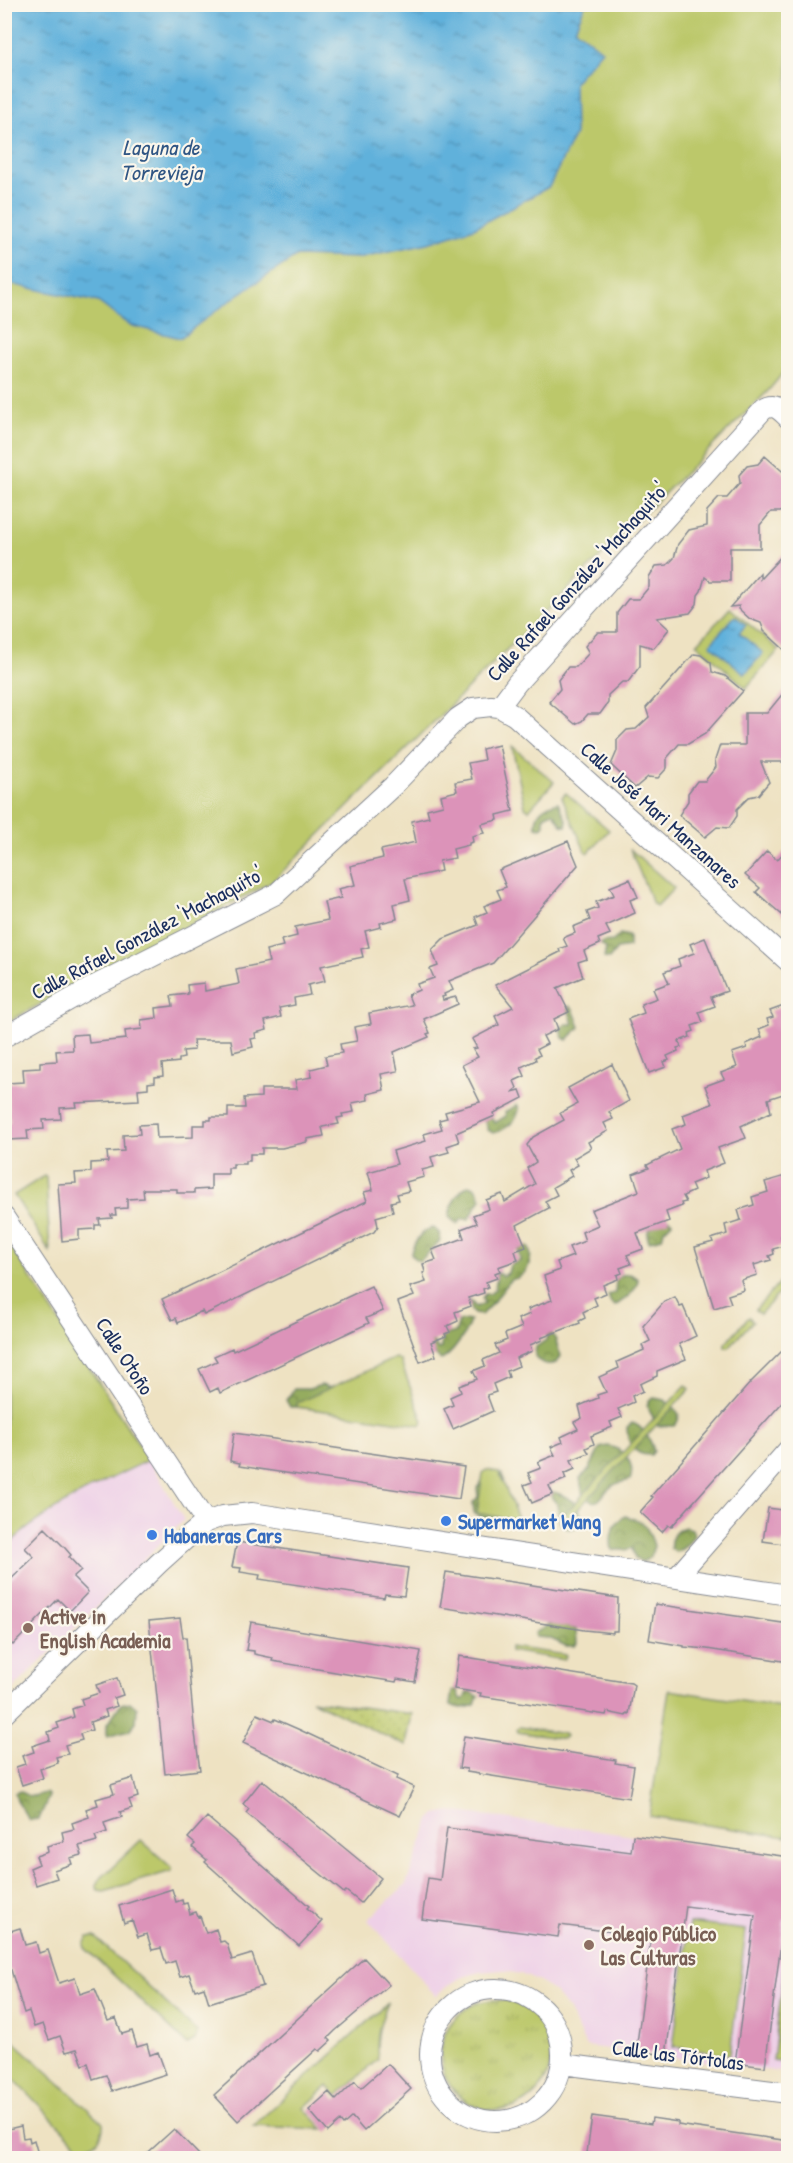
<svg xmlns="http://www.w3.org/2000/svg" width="793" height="2163" viewBox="0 0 793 2163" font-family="'Patrick Hand',sans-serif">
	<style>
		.built { fill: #eed0e7 }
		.grass { fill: url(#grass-tufts); stroke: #6c7c64; stroke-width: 1.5 }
		.forest { fill: url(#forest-crowns); stroke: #586e5e; stroke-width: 1.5 }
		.park { fill: #bcc86a; stroke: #6c7c64; stroke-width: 1.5 }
		.garden { fill: url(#garden-dots); stroke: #6c7c64; stroke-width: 1.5 }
		.water { fill: url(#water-ripples); stroke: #3e709c; stroke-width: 1.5 }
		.building { fill: #dc93b9 }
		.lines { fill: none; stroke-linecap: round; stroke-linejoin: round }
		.minor-casing { stroke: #848890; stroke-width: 22 }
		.minor { stroke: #fff; stroke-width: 20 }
		.shop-dot { fill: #3f7fe0; stroke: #fbf7ec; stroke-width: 2 }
		.education-dot { fill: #8d6e63; stroke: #fbf7ec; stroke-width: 2 }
		.labels { text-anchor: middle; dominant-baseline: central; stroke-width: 4.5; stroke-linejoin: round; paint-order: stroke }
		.street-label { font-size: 21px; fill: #1b2f5e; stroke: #fbf7ec }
		.shop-label { font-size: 21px; font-weight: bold; fill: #366cbe; stroke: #fbf7ec; text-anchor: start }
		.education-label { font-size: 21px; font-weight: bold; fill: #785e54; stroke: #fbf7ec; text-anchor: start }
		.water-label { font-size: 22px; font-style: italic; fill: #305684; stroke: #fbf7ec }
	</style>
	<defs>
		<pattern id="grass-tufts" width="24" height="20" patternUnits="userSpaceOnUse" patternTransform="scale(1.5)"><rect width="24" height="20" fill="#bcc86a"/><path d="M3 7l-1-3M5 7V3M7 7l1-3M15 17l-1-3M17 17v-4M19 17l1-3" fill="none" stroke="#a1ac5e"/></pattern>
		<pattern id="forest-crowns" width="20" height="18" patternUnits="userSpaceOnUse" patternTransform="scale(1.5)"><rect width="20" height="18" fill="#95ac5e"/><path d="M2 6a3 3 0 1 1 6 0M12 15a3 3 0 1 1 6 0" fill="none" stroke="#798c51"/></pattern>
		<pattern id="garden-dots" width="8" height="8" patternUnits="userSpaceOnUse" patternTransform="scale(1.5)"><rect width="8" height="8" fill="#bcc86a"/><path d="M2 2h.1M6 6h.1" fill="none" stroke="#a1ac5e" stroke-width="1.8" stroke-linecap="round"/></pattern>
		<pattern id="water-ripples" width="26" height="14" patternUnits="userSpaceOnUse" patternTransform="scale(1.5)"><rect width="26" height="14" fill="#60b1db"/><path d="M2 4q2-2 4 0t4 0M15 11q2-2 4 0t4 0" fill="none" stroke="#4e90b5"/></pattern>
	</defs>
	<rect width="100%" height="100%" fill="#fbf7ec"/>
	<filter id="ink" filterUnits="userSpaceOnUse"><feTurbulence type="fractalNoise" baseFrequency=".0167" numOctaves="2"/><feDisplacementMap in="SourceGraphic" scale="12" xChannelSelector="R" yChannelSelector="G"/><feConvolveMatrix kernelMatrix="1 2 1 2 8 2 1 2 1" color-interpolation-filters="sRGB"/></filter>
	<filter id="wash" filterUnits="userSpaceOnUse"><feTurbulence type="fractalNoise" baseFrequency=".008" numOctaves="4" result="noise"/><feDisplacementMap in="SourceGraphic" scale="24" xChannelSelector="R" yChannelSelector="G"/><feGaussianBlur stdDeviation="1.35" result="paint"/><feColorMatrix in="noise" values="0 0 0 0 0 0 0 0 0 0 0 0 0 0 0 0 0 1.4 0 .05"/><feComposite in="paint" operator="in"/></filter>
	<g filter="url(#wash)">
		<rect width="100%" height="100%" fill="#eee2c2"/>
		<path class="built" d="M 149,1460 L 184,1520 L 5,1697 L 5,1548 L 19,1533 L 85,1491 Z
			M 451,1811 L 788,1857 L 788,2073 L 586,2046 L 569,2010 L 556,1994 L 540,1982 L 521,1974 L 501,1970 L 480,1972 L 460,1978 L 443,1989 L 436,1996 L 368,1920 L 406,1884 L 430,1820 L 436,1814 Z"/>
		<path class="grass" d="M441 2055a55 55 0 1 1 110 0a55 55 0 1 1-110 0Z"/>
		<path class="forest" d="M 558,802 L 567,821 L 566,826 L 562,825 L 554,813 L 550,813 L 544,816 L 544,825 L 542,828 L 536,827 C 535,812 544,806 558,802 Z
			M 620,934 L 629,936 L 629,947 L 617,949 L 609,959 L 604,958 L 606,948 L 601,944 L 602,942 L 613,941 Z
			M 569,1006 L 573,1009 L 580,1027 L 567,1040 L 563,1038 L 560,1029 L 566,1024 L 573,1024 L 568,1009 Z
			M 517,1105 L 519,1109 C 518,1121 504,1131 493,1133 L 488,1130 L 484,1118 L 488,1117 L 492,1118 L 495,1123 L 506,1116 L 505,1112 Z
			M 469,1185 C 477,1187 479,1191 481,1199 L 469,1219 L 462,1219 L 457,1224 L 449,1217 C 451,1204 457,1192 469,1185 Z
			M 669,1219 L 672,1222 L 664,1230 L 662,1238 L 649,1241 L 647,1235 L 649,1228 Z
			M 431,1228 L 435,1229 L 440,1234 L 440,1241 L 420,1261 L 415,1259 L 411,1253 C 413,1243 421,1232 431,1228 Z
			M 524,1245 L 529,1248 C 534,1262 526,1278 510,1280 C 502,1292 492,1304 481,1315 L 474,1314 L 471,1311 L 470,1300 L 476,1307 L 484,1303 L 482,1298 L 485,1294 L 490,1294 L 495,1289 L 497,1273 L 503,1276 L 508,1273 L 510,1265 L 520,1261 L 518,1249 Z
			M 630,1274 L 638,1279 C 637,1292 625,1299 615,1306 L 611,1304 L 608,1295 L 615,1293 L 616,1280 L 622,1275 Z
			M 470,1320 C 468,1332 451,1356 441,1360 L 436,1356 L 429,1344 L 432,1340 L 438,1349 L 441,1348 L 442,1336 L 456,1332 L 459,1321 Z
			M 552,1334 L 556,1340 L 560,1356 L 556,1363 C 546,1366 541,1364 535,1356 L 536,1347 L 546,1340 L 547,1336 Z
			M 321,1385 L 341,1391 L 301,1407 L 290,1407 L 286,1400 L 294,1389 L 309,1389 Z
			M 654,1398 L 665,1400 L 679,1414 L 678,1421 L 674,1426 L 658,1426 L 653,1422 L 653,1417 L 647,1407 L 649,1400 Z
			M 632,1423 C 643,1426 651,1440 654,1451 L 651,1455 C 633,1456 627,1442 627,1427 Z
			M 607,1446 C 624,1448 636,1464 630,1480 C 624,1482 616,1482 611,1487 C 599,1496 601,1509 583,1496 L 580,1478 L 589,1470 L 600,1448 Z
			M 488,1472 L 502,1474 L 504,1480 L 502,1487 L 506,1506 L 517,1515 L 518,1521 L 493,1522 L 474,1514 L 473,1502 L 478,1497 L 477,1488 Z
			M 552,1492 C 558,1492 572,1500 577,1504 L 584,1522 L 577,1527 L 568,1529 L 560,1522 L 557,1504 L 552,1498 Z
			M 625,1516 C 647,1522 647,1526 654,1546 L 650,1558 L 642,1562 L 635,1558 L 632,1548 L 626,1550 L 612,1550 C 609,1535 612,1524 625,1516 Z
			M 686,1527 L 692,1529 L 694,1535 C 689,1544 685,1548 676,1552 L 671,1549 C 669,1539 675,1529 686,1527 Z
			M 553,1622 L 576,1629 L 577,1643 L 575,1646 L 566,1646 L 549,1638 L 536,1637 L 535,1633 Z
			M 455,1690 L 457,1690 L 460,1699 L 464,1699 L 467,1692 L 469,1691 L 478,1696 L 475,1705 C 467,1708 457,1710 450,1704 L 452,1691 Z
			M 130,1702 L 137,1708 L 136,1722 L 129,1730 L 107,1736 L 107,1724 L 121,1704 Z
			M 20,1791 C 33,1800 33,1795 46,1793 L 49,1796 L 39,1819 L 29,1820 L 17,1801 L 15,1793 Z"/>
		<path class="park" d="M 5,5 L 788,5 L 788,367 L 768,391 L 272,882 L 5,1023 Z
			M 730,608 L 779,650 L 746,688 L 697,644 Z
			M 512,746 L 554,782 L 529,810 L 525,807 Z
			M 566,793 L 609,830 L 588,853 L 585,851 L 562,797 Z
			M 630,849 L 674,888 L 657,906 L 653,904 Z
			M 44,1176 L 46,1177 L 50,1252 L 14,1195 Z
			M 5,1238 L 149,1460 C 99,1484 45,1508 5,1548 Z
			M 788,1274 L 788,1284 L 760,1314 L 755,1310 Z
			M 749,1317 L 753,1321 L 729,1347 L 725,1347 L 725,1343 Z
			M 395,1358 L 400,1360 L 423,1421 L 421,1425 L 297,1407 L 297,1403 Z
			M 686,1385 L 690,1389 L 568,1520 L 564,1520 L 563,1516 Z
			M 486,1470 L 499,1472 L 517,1516 L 515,1520 L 477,1513 L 483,1473 Z
			M 510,1647 L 565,1655 L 566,1657 L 564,1660 L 510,1651 Z
			M 669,1690 L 788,1708 L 788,1818 L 786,1837 L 649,1816 Z
			M 520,1727 L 564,1734 L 566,1736 L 563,1739 L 518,1732 L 517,1729 Z
			M 141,1840 L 172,1868 L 172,1871 L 104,1891 L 98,1890 L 96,1885 L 98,1881 Z
			M 689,1923 L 746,1930 L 730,2055 L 673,2047 Z
			M 88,1937 L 95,1937 L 197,2032 L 195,2040 L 187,2044 L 85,1948 L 84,1944 Z
			M 788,1938 L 788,2062 L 773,2060 Z
			M 388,2003 C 380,2022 375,2038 378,2059 L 337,2096 L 328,2086 L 304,2108 L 323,2129 L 253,2126 Z
			M 4,2032 L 103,2123 C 104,2138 93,2149 78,2145 L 5,2070 Z"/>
		<path class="garden" d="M 311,1700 L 412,1714 L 406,1746 Z"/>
		<path class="water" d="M 4,5 L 585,5 L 575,29 L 602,50 L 574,82 L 575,134 L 549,187 L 474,228 L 428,243 L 357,258 L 297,256 L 239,294 L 180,338 L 129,325 L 98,302 L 5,283 Z
			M 735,616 L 746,625 L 739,633 L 763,653 L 745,674 L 710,644 Z"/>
		<g id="blocks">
			<path class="building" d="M 765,456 L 789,477 L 789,503 L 780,512 L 771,512 L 760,525 L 760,548 L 730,548 L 730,581 L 710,581 L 705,577 L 701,591 L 698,595 L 697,604 L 690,613 L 657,618 L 669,629 L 654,648 L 640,644 L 640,666 L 628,682 L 622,682 L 608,695 L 608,703 L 600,714 L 588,714 L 582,721 L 575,724 L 549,702 L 560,689 L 558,680 L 568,667 L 576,667 L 589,653 L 585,646 L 598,632 L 617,632 L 617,613 L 628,599 L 639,599 L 649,587 L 649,577 L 656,566 L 667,565 L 674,558 L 678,544 L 689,530 L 707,526 L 707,511 L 719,498 L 727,498 L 740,483 L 739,475 L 747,466 L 758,464 Z
				M 789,548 L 789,654 L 764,631 L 761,623 L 750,619 L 739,609 L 739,606 L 730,607 L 760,573 L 760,579 Z
				M 694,654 L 701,655 L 711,663 L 712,672 L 725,676 L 743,691 L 705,734 L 688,744 L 679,744 L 667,758 L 667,768 L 658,778 L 648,777 L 635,788 L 611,765 L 617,751 L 617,740 L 627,730 L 636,729 L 649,717 L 646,708 Z
				M 789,686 L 789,762 L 761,762 L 769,782 L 758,795 L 749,797 L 737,809 L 737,816 L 729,828 L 717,827 L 705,837 L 679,815 L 688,801 L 688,793 L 697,781 L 705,781 L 716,767 L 715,760 L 720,745 L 745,745 L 745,713 L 767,713 Z
				M 499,745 L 513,811 L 497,815 L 498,820 L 481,824 L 484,833 L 472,836 L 473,842 L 469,843 L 469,845 L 453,849 L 455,858 L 439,861 L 441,871 L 405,879 L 410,900 L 394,904 L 397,919 L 380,923 L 381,927 L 365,931 L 369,947 L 361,949 L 363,957 L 321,966 L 325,981 L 308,985 L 310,995 L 294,998 L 295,1005 L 279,1008 L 281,1017 L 265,1021 L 267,1030 L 255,1033 L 256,1038 L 251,1039 L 253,1047 L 233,1052 L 231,1040 L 193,1040 L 194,1050 L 183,1051 L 184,1058 L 179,1059 L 179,1062 L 162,1064 L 163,1076 L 155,1077 L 155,1082 L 148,1083 L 148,1088 L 138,1089 L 139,1100 L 76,1103 L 77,1107 L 60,1108 L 61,1119 L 43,1120 L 44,1129 L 27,1130 L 28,1139 L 8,1140 L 7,1122 L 10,1122 L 7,1083 L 24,1082 L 23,1069 L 40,1068 L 40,1062 L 57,1061 L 56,1051 L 73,1050 L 72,1035 L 88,1034 L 89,1043 L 126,1039 L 125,1031 L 142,1029 L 141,1020 L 157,1018 L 156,1008 L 173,1006 L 171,996 L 188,994 L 187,985 L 204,983 L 205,991 L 239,984 L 236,969 L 269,962 L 266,950 L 283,946 L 281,940 L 297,936 L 295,927 L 328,920 L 324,902 L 341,898 L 338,889 L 355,885 L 350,866 L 383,858 L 381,850 L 416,842 L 412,821 L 429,817 L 427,809 L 443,805 L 441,795 L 457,791 L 455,782 L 472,779 L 468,763 L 484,760 L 482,749 Z
				M 568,841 L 578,865 L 493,963 L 449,981 L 453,990 L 444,994 L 445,996 L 442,997 L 443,1000 L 456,997 L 458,1004 L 424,1019 L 430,1033 L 427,1034 L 429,1037 L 394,1052 L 398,1071 L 381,1074 L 384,1090 L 367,1094 L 368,1100 L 352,1103 L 354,1112 L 342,1114 L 343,1117 L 337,1118 L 339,1124 L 322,1127 L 324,1136 L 307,1139 L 307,1142 L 282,1148 L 262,1148 L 262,1154 L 250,1154 L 250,1161 L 245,1161 L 245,1164 L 233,1164 L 233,1168 L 228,1168 L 228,1174 L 211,1174 L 211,1189 L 194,1190 L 194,1193 L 177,1193 L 177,1189 L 143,1189 L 144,1198 L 127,1199 L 127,1208 L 115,1209 L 116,1215 L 111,1215 L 112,1218 L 99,1219 L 100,1225 L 95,1225 L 95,1229 L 79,1230 L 79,1239 L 62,1241 L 58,1184 L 76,1183 L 75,1173 L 91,1172 L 91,1163 L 108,1162 L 107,1152 L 124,1151 L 123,1135 L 140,1134 L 139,1125 L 156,1124 L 157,1138 L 193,1137 L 193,1125 L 205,1125 L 205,1120 L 211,1120 L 211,1117 L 228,1117 L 228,1108 L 245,1108 L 244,1098 L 261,1097 L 261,1089 L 297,1089 L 295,1080 L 312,1077 L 311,1069 L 327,1065 L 325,1056 L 342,1053 L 340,1044 L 357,1041 L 354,1027 L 371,1024 L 369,1013 L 412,1005 L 408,995 L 419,990 L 417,984 L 434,978 L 430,969 L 438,966 L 432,950 L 443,939 L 478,925 L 475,917 L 487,912 L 484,906 L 501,899 L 497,890 L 506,887 L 499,870 Z
				M 789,847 L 789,921 L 756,892 L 760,888 L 745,875 L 767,851 L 777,860 Z
				M 630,879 L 638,897 L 630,900 L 635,913 L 606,926 L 610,934 L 598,939 L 600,944 L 584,951 L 587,959 L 578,962 L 583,977 L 557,988 L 569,1012 L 554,1019 L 558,1029 L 543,1036 L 547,1044 L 537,1049 L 540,1055 L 535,1057 L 536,1060 L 521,1067 L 525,1076 L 514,1081 L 517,1088 L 512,1092 L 520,1090 L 523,1098 L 494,1113 L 495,1116 L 456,1133 L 459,1142 L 447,1146 L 449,1152 L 431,1157 L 434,1167 L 422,1170 L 424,1177 L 406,1182 L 409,1191 L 397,1194 L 399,1200 L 391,1202 L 393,1212 L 376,1217 L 378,1226 L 374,1232 L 204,1315 L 202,1311 L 178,1323 L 176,1318 L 172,1320 L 162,1299 L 367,1201 L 364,1192 L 373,1190 L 368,1172 L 397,1164 L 393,1151 L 426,1141 L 424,1134 L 442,1129 L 439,1120 L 447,1118 L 445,1112 L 480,1102 L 462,1065 L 478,1057 L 473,1049 L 477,1048 L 472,1039 L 499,1025 L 495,1016 L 513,1007 L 495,985 L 560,952 L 559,949 L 567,946 L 563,938 L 575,933 L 573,927 L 590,920 L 587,912 L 598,908 L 596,902 L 614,895 L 610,887 Z
				M 705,938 L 727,991 L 711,997 L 715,1006 L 699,1012 L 703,1022 L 692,1026 L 694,1031 L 689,1033 L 690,1037 L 679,1041 L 681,1047 L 677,1048 L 678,1051 L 667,1056 L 669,1060 L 664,1062 L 666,1067 L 649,1073 L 628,1019 L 644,1013 L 641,1004 L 657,998 L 653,989 L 669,983 L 664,972 L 680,966 L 678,959 L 694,953 L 690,944 Z
				M 789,1004 L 789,1092 L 768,1099 L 771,1112 L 741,1126 L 746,1138 L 718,1148 L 724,1163 L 704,1171 L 706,1178 L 691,1184 L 694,1191 L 683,1196 L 686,1202 L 681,1203 L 682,1206 L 666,1212 L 669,1221 L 637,1233 L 643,1249 L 627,1255 L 631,1264 L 620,1268 L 622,1273 L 617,1275 L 618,1279 L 603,1285 L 606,1293 L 594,1298 L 597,1305 L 583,1312 L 585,1318 L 579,1321 L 580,1323 L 541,1338 L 542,1340 L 530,1345 L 532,1351 L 516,1358 L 519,1366 L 507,1371 L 509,1377 L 493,1384 L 496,1392 L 487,1395 L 493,1411 L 453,1429 L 444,1409 L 453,1405 L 450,1397 L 461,1392 L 459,1386 L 477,1379 L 473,1371 L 485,1366 L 483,1360 L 499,1353 L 495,1345 L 507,1340 L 505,1334 L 522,1327 L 518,1319 L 530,1314 L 528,1309 L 552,1300 L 544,1276 L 560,1270 L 557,1262 L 573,1256 L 569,1247 L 585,1241 L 582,1232 L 598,1225 L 591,1210 L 639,1191 L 633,1174 L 649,1168 L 647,1165 L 680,1149 L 672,1129 L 686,1124 L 683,1115 L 712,1104 L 705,1086 L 724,1079 L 721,1073 L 737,1067 L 732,1053 L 747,1048 L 746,1044 L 762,1037 L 759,1029 L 769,1025 L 767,1019 L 773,1017 L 770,1011 Z
				M 612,1064 L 629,1101 L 609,1112 L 613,1119 L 604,1123 L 608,1131 L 588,1142 L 591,1148 L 574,1158 L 578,1165 L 569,1170 L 572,1176 L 553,1187 L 557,1195 L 545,1201 L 549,1208 L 517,1225 L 526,1247 L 515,1251 L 518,1260 L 498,1267 L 500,1271 L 495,1273 L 497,1278 L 486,1282 L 488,1287 L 483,1289 L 484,1293 L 468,1298 L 471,1306 L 455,1312 L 458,1321 L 447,1326 L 450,1332 L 445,1334 L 446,1336 L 431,1342 L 436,1356 L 420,1362 L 398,1302 L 414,1296 L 410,1287 L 426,1282 L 423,1273 L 425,1272 L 423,1264 L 436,1260 L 432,1250 L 464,1238 L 461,1229 L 477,1223 L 473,1215 L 489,1209 L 486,1200 L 502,1194 L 505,1202 L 535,1184 L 527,1168 L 536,1162 L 527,1145 L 533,1137 L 564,1120 L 560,1113 L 577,1104 L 568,1088 Z
				M 789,1175 L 789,1234 L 781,1236 L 784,1246 L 773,1249 L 774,1254 L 769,1256 L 771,1260 L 754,1265 L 757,1275 L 741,1280 L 744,1290 L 728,1295 L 731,1303 L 714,1308 L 695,1247 L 713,1242 L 711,1239 L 727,1234 L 725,1225 L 741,1220 L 738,1210 L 754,1205 L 752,1197 L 768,1192 L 765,1182 Z
				M 371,1286 L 383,1311 L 366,1318 L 369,1323 L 220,1393 L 218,1388 L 210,1392 L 199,1369 L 217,1361 L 214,1356 L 232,1348 L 233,1351 Z
				M 675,1297 L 680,1307 L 683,1306 L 696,1336 L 679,1344 L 686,1359 L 657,1371 L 657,1376 L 640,1384 L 643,1391 L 632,1396 L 634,1402 L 618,1409 L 622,1417 L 610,1422 L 612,1427 L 591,1436 L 594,1444 L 586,1448 L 589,1453 L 571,1460 L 575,1469 L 564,1474 L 566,1479 L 549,1486 L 553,1494 L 532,1503 L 524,1485 L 532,1482 L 528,1473 L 541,1468 L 538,1462 L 555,1455 L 551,1447 L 563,1442 L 561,1437 L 578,1429 L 574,1422 L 582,1418 L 579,1406 L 598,1398 L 597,1395 L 606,1392 L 599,1377 L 619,1368 L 617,1362 L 644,1350 L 642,1345 L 650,1341 L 643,1326 L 664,1302 Z
				M 789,1344 L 789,1395 L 671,1527 L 668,1525 L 662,1532 L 640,1512 L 653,1497 L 651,1496 L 751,1382 Z
				M 234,1433 L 464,1467 L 459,1499 L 239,1466 L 240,1463 L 230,1461 Z
				M 768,1508 L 789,1511 L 789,1541 L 783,1541 L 783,1544 L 763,1541 Z
				M 45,1528 L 65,1548 L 71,1555 L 69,1557 L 81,1570 L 73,1577 L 88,1592 L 70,1611 L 58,1599 L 13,1645 L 4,1637 L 4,1586 L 34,1557 L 25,1548 Z
				M 237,1542 L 408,1568 L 404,1596 L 385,1594 L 384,1598 L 259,1579 L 260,1575 L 240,1572 L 241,1568 L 232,1567 Z
				M 446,1572 L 618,1598 L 617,1631 L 613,1631 L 613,1633 L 584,1630 L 440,1607 Z
				M 655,1604 L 789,1624 L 789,1662 L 707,1649 L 684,1647 L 684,1646 L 649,1640 Z
				M 180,1618 L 183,1637 L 186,1637 L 194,1726 L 200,1770 L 165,1774 L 149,1621 Z
				M 251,1622 L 421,1651 L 415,1682 L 397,1679 L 396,1682 L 358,1676 L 272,1661 L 273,1658 L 254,1654 L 254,1651 L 246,1650 Z
				M 459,1656 L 631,1683 L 634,1685 L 629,1714 L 627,1713 L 626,1716 L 607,1712 L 606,1715 L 480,1696 L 481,1693 L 454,1689 Z
				M 117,1678 L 123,1695 L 114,1698 L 117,1706 L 105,1710 L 107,1716 L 90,1722 L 92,1730 L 80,1734 L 82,1740 L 65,1745 L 68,1754 L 56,1757 L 58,1763 L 40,1769 L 43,1778 L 22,1785 L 16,1767 L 25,1764 L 22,1756 L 34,1752 L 32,1746 L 50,1740 L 48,1732 L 59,1728 L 57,1723 L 74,1717 L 72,1709 L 83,1705 L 81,1699 L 99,1693 L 96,1685 Z
				M 257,1714 L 274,1721 L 275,1719 L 300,1730 L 398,1776 L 396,1779 L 414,1787 L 400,1816 L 243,1743 Z
				M 464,1736 L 616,1760 L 615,1763 L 634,1766 L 629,1798 L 467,1772 L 467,1769 L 459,1768 Z
				M 133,1778 L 138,1797 L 129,1800 L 132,1808 L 120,1812 L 122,1817 L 104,1823 L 107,1832 L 95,1836 L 97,1841 L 79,1846 L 82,1855 L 70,1858 L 72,1864 L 54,1870 L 57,1878 L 36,1885 L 30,1868 L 39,1864 L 36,1856 L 48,1852 L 47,1846 L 64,1841 L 62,1832 L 74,1829 L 72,1823 L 89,1817 L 86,1809 L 98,1805 L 96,1799 L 114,1794 L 111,1785 Z
				M 262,1780 L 381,1878 L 361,1903 L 346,1891 L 344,1893 L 246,1813 L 249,1809 L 243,1804 Z
				M 207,1817 L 309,1906 L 307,1908 L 322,1921 L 299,1946 L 205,1862 L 207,1860 L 192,1847 L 195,1844 L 188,1838 Z
				M 447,1828 L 631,1852 L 633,1835 L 789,1857 L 789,1919 L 784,1919 L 765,2067 L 735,2063 L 755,1915 L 686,1906 L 666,2055 L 636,2051 L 651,1937 L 560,1925 L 558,1937 L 422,1919 L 428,1878 L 440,1880 Z
				M 172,1889 L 176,1902 L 182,1900 L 183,1904 L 187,1903 L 190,1914 L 196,1912 L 198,1917 L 200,1916 L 206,1933 L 216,1929 L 220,1942 L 224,1941 L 227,1944 L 232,1960 L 252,1954 L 263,1986 L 209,2003 L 204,1987 L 195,1990 L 189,1974 L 180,1977 L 175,1961 L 166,1964 L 161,1948 L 152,1950 L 147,1934 L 138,1937 L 132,1920 L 124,1923 L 119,1906 Z
				M 20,1928 L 25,1945 L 36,1942 L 39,1953 L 48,1950 L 59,1983 L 75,1978 L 80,1994 L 95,1989 L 108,2021 L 116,2018 L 122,2034 L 132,2031 L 137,2047 L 147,2044 L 150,2055 L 158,2052 L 166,2074 L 112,2091 L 106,2075 L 93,2079 L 88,2063 L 83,2065 L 77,2049 L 66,2052 L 60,2036 L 49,2040 L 43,2024 L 34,2027 L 29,2011 L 24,2013 L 11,1970 L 4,1972 L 4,1933 Z
				M 364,1958 L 389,1985 L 335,2031 L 328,2038 L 331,2041 L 320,2051 L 317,2049 L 238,2121 L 214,2095 Z
				M 388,2064 L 411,2089 L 364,2131 L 352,2117 L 343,2125 L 340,2121 L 328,2132 L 309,2110 L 329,2092 L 336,2100 L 355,2081 L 361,2088 Z
				M 592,2116 L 651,2124 L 652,2118 L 678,2122 L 678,2125 L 789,2141 L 789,2158 L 670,2158 L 642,2155 L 642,2157 L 632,2156 L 632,2158 L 622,2158 L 587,2153 Z
				M 21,2126 L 23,2138 L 29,2137 L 30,2142 L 34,2140 L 39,2158 L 4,2158 L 4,2130 Z
				M 174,2129 L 202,2158 L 142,2158 Z"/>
		</g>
	</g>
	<g filter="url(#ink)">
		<use href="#blocks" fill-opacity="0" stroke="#848890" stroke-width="1.5"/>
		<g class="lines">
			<defs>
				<path id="minor" d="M 499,707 L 515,716 L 788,961
					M 4,1037 L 94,986 L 276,894 L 393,786 L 458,718 L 473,708 L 491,706 L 499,707 L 517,683 L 763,410 C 774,403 780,410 788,418
					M 4,1217 L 206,1522
					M 676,1578 L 788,1450
					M 4,1714 L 159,1563 L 189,1536 L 206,1522 L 223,1516 L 252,1513 L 788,1595
					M430 2055a66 66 0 1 1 132 0a66 66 0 1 1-132 0Z
					M 562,2064 L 788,2093"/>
			</defs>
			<use href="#minor" class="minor-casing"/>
			<use href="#minor" class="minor"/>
		</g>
	</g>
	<g class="shop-dot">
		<circle cx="446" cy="1521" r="6"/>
		<circle cx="152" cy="1535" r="6"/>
	</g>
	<g class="education-dot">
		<circle cx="28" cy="1628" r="6"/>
		<circle cx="589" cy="1945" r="6"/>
	</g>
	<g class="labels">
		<g class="street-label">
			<text transform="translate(577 582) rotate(-48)">Calle Rafael González 'Machaquito'</text>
			<text transform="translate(661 815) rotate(42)">Calle José Mari Manzanares</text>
			<text transform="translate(147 933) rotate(-28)">Calle Rafael González 'Machaquito'</text>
			<text transform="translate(125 1356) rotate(57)">Calle Otoño</text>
			<text transform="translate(678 2055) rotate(7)">Calle las Tórtolas</text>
		</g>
		<g class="shop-label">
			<text x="458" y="1521">Supermarket Wang</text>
			<text x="164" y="1535">Habaneras Cars</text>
		</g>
		<g class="education-label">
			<text x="40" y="1616">Active in<tspan x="40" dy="24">English Academia</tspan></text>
			<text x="601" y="1933">Colegio Público<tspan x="601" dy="24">Las Culturas</tspan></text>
		</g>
		<g class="water-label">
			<text x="161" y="147">Laguna de<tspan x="161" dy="25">Torrevieja</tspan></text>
		</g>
	</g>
	<rect width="793" height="2163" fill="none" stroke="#fbf7ec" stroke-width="24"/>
</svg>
